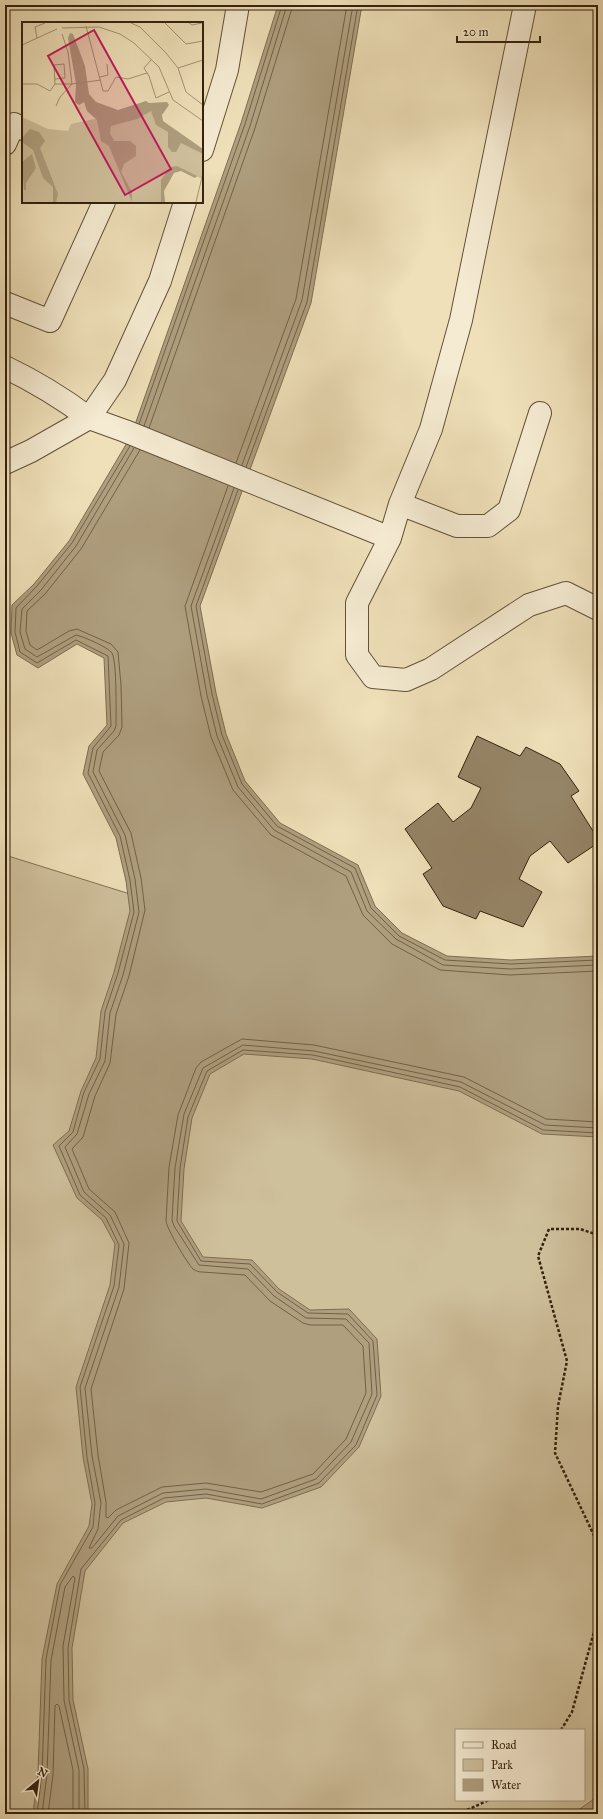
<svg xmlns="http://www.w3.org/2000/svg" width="603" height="1819" viewBox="0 0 603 1819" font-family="'IM FELL Great Primer',serif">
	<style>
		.green { fill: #cfc09c; stroke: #827054; fill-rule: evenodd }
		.water { fill: #af9f7f; stroke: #7e6d51 }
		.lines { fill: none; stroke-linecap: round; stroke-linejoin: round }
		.shore { stroke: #726046; stroke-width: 1 }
		.building { fill: #958466; stroke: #34210d }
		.minor-casing { stroke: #635138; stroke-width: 24 }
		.path { stroke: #34210d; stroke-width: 2.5; stroke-dasharray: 3 2; stroke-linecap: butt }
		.minor { stroke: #f5ebd2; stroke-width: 22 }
		.inset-road { fill: none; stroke: #a49474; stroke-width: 1 }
		.view { fill: #c2185b; fill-opacity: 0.15; stroke: #c2185b; stroke-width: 2 }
		.inset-edge { fill: none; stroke: #34210d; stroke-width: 2 }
	</style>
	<rect width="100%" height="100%" fill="#efe0b9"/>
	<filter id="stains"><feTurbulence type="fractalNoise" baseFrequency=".005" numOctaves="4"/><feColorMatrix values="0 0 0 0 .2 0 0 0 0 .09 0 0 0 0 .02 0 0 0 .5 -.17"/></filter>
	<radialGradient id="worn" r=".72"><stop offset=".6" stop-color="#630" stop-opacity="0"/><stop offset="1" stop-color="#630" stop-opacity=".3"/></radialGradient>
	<path class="green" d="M 5,855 L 598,1040 L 598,1814 L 5,1814 ZM 456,1730 L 584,1730 L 584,1800 L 456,1800 Z"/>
	<path class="water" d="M 278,5 L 362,5 L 311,303 L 200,606 L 216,693 L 226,734 L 245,781 L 280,823 L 358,865 L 375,906 L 402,933 L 447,956 L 511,960 L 598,956 L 598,1137 L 542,1134 L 459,1091 L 312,1059 L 244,1054 L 210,1074 L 192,1118 L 184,1169 L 181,1221 L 203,1257 L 252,1260 L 279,1289 L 310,1310 L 349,1309 L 377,1339 L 381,1396 L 359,1447 L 321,1487 L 262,1508 L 206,1498 L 166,1502 L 123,1523 L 85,1571 L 72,1648 L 73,1700 L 88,1769 L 88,1814 L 33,1814 L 38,1773 L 42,1659 L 57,1584 L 89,1526 L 92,1504 L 83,1457 L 76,1387 L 110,1285 L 115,1244 L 102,1220 L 77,1198 L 53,1145 L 69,1131 L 81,1091 L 96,1058 L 101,1011 L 114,972 L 130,911 L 126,881 L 116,838 L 83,774 L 89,746 L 107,725 L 104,658 L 77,644 L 38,668 L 17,655 L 11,633 L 12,605 L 34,584 L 69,541 L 131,436 L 241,123 Z
		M 598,1796 L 598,1814 L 573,1814 Z"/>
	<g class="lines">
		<path class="shore" d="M 139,424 L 245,124 L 282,5
			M 144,426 L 250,126 L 287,5
			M 149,428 L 255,128 L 293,5
			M 134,448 L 76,546 L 41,590 L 22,609 L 20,632 L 25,649 L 37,657 L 76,635 C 82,636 108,647 112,653 C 117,661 116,714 116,726 L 114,731 L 97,750 L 93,772 L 125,835 L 135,879 L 139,912 L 123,975 L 110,1013 L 105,1061 L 89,1094 L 77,1134 L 65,1147 L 84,1192 L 110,1215 L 124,1244 L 119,1287 L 85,1388 L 92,1456 L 101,1503 L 98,1529 L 89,1548 L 92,1548 L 118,1516 L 163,1493 L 206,1489 L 261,1499 L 316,1479 L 351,1442 L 372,1394 L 369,1343 L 346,1319 L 306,1318 L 274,1296 L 248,1269 L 199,1265 L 174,1226 L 172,1220 L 175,1168 L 184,1114 L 203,1068 L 243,1045 L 314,1051 L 461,1082 L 545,1125 L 598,1128
			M 140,450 L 81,549 L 45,594 L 27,611 L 26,631 L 30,645 L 37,650 L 69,631 L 77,629 L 111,644 L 118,652 L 121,685 L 122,727 L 119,735 L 103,752 L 99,771 L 131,833 L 141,878 L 145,910 L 129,976 L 116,1014 L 110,1063 L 95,1096 L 83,1137 L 72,1149 L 89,1189 L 115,1212 L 129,1243 L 124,1289 L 91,1389 L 98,1455 L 106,1502 L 106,1517 L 108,1518 L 116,1510 L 162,1487 L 206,1483 L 261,1492 L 313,1474 L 346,1439 L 366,1393 L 363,1346 L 343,1325 L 310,1325 L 303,1323 L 270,1301 L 245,1275 L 202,1272 C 199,1272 196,1271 193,1269 C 187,1263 167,1229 166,1221 L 169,1167 L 178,1115 L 196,1068 L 201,1062 L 242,1039 L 314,1045 L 464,1077 L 546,1119 L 598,1122
			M 236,463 L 296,299 L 347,5
			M 242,465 L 302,300 L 353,5
			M 246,467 L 307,302 L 358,5
			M 228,486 L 185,606 L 201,696 L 211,737 L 233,790 L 271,835 L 346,876 L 363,915 L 392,944 L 440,970 L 510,975 L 598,971
			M 234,488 L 191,606 L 207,695 L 217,736 L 238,787 L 274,830 L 351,872 L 367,911 L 396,939 L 443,965 L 511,969 L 598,965
			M 238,490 L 196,606 L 212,694 L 222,735 L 242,784 L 277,826 L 355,868 L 371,908 L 399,936 L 445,960 L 511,964 L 598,960
			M 37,1814 L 42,1774 L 46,1659 L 60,1585 L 93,1527 L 95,1503 L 87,1457 L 80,1387 L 114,1286 L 119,1245 L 106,1218 L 80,1195 L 59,1146 L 73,1132 L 84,1092 L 100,1059 L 105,1012 L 118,973 L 134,912 L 130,880 L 120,836 L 88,773 L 93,748 L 111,726 L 108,656 L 76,640 L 37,663 L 20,652 L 15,632 L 16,608 L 37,586 L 72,543 L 130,446
			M 42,1814 L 47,1774 L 51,1660 L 65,1587 L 73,1576 L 75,1578 L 63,1646 L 64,1700 L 79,1770 L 79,1814
			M 48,1814 L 53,1775 L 55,1706 L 57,1704 L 59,1706 L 73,1770 L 73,1814
			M 85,1814 L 84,1769 L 69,1700 L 68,1648 L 81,1569 L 121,1520 L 164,1498 L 206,1494 L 262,1504 L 319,1483 L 356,1445 L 377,1395 L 373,1341 L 348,1314 L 308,1313 L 277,1292 L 250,1264 L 201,1261 L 177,1221 L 180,1168 L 188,1117 L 207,1071 L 243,1050 L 313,1055 L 460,1087 L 543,1130 L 598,1133"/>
	</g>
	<path class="building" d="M 477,736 L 520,756 L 526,747 L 560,764 L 579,791 L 571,796 L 598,839 L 598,843 L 568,863 L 550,841 L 530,856 L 519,879 L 542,892 L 523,927 L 480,911 L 476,919 L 443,906 L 423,874 L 432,868 L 405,829 L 438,803 L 453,822 L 471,808 L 481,788 L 458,777 Z"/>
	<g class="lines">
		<defs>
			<path id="minor" d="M 525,5 L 461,320 L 431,429 L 400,504 L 390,538 L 357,603 L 357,655 L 373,677 L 406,680 L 431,669 L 529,605 L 566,593 L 598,609
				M 5,144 L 14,124 L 23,129
				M 202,150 L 227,70 L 238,5
				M 5,303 L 50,321 L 104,202
				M 5,367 C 36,382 61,397 89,418 L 115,380 L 160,281 L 185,202
				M 5,463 L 31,451 L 89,418 L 125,431 L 390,538
				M 400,504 L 457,526 L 488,526 L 509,510 L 540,413"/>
		</defs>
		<use href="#minor" class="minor-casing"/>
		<path class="path" d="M 598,1235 L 580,1229 L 549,1229 L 538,1256 L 567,1361 L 558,1406 L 555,1453 L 598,1544
			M 561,1730 L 572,1712 L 598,1617
			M 458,1814 L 489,1800"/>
		<use href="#minor" class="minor"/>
	</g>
	<g transform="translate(22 22)">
		<rect width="181" height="181" fill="#efe0b9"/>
		<path d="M 133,84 L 140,100 L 181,128 L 181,157 L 155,147 L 140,166 L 141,180 L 0,180 L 0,95 L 26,107 L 46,109 L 49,102 Z" fill="#cfc09c"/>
		<path d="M 48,11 L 51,12 L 63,44 L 67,72 L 74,80 L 96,88 L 124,79 L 127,81 L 145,80 L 147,83 L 140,93 L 141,99 L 181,127 L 181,132 L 159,121 L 154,130 L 150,130 L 146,125 L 146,110 L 134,103 L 129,89 L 115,97 L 89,104 L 88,111 L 92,119 L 108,119 L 114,124 L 114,134 L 102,142 L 99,150 L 110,170 L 110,180 L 87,124 L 79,119 L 75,98 L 65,89 L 62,80 L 57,83 L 53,80 L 54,62 L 46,16 ZM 8,107 L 17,110 L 23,119 L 18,126 L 36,172 L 34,180 L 31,180 L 31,165 L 21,156 L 11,128 L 0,120 L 0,116 ZM 10,132 L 14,146 L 4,161 L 4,168 L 2,168 L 0,140 ZM 155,144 L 175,154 L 173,156 L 159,149 L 152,151 L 142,169 L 143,180 L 139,180 L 139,158 L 148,145 Z" fill="#af9f7f"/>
		<path class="inset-road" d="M 109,1 L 118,5 L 144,31 L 156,46 L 164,70 L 181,83M 143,1 L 164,22 L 181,19M 167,1 L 170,3 L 180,1M 64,4 L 81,69 L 86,69 L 94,55 L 106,57 L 125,51M 40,6 L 77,5 L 98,12 L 112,21 L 137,45 L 151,78 L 181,99M 15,16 L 13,5 L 23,1M 0,23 L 35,7M 129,38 L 122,46 L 127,54 L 134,76 L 147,70M 156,46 L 181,38M 78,55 L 86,53 L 85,42M 33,57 L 43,56 L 42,42 L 32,43 L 33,62M 0,62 L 15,62 L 28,69 L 33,62 L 50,62 L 46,30 L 40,12M 34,84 L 38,75 L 50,62 L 79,58M 174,180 L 181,151"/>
		<path class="view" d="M 72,8 L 149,147 L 103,173 L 26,34 Z"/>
		<rect width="181" height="181" class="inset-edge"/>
	</g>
	<rect width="603" height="1819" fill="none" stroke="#efe0b9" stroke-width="20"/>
	<rect x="6" y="6" width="591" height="1807" fill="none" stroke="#34210d" stroke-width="2"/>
	<rect x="10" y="10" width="583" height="1799" fill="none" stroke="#34210d"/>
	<rect x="455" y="1729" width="130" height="72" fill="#f5ebd2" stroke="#a89a83"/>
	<rect x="463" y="1742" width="20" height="6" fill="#f5ebd2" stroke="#a89a83"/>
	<text x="491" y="1749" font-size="12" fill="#34210d">Road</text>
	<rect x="463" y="1759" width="20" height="12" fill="#cfc09c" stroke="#a89a83"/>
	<text x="491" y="1769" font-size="12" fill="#34210d">Park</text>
	<rect x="463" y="1779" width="20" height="12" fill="#af9f7f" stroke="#a89a83"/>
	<text x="491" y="1789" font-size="12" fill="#34210d">Water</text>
	<g transform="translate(38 1781) rotate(29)" stroke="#f5ebd2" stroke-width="3" paint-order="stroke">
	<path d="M0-3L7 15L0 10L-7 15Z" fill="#34210d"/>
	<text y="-6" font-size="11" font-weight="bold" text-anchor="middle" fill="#34210d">N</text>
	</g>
	<path d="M457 36v6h83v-6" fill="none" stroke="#34210d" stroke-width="2"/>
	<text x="463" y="36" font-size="12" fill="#34210d" stroke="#f5ebd2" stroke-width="3" paint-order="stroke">20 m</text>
	<rect width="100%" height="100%" filter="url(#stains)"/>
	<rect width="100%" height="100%" fill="url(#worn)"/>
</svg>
